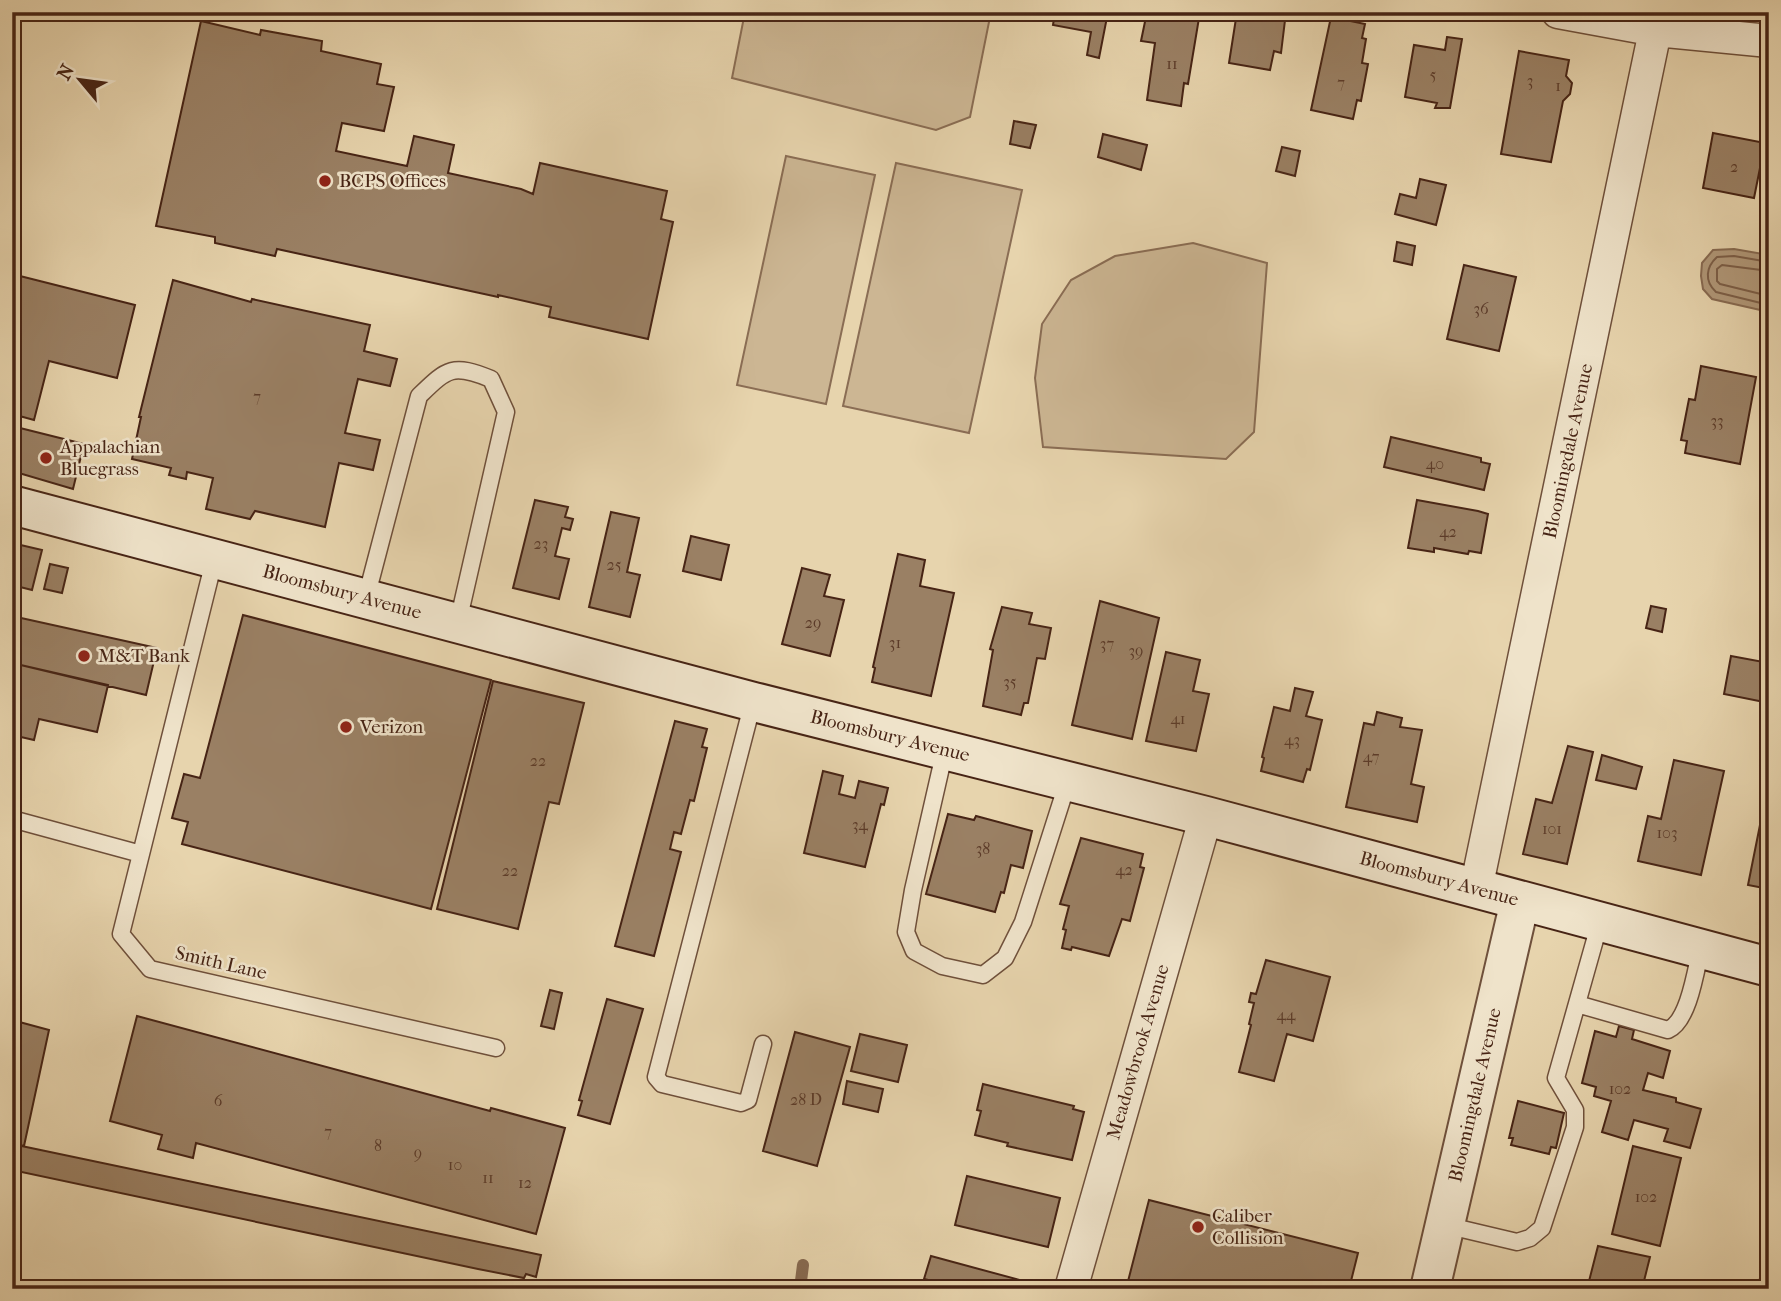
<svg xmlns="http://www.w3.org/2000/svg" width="1781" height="1301" viewBox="0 0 1781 1301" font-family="'IM FELL French Canon',serif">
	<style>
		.green { fill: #ccb693; stroke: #8a6d54; stroke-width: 2 }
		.water { fill: #b19879; stroke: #876a51; stroke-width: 2 }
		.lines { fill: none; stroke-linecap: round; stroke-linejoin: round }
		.shore { stroke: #7c5e47; stroke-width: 2 }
		.stream { stroke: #876a51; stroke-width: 12 }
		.building { fill: #9a8064; stroke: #472415; stroke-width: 2 }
		.service-casing { stroke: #6f503b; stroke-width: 19 }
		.minor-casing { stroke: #6f503b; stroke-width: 35 }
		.tertiary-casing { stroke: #6f503b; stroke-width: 42 }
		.secondary-casing { stroke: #472415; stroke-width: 42 }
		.service { stroke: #efe3ca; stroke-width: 16 }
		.minor { stroke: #efe3ca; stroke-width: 32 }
		.tertiary { stroke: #efe3ca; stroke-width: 38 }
		.secondary { stroke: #efe3ca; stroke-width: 38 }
		.poi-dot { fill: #8f2418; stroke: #efe3ca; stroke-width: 2.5 }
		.labels { text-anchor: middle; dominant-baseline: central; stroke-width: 5; stroke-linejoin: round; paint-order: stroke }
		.number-label { font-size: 16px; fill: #5c3b29 }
		.poi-label { font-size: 19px; fill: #472415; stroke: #efe3ca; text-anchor: start }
		.street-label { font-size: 19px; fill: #472415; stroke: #efe3ca }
	</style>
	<rect width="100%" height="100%" fill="#e7d4ad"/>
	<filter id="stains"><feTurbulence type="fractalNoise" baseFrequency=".00286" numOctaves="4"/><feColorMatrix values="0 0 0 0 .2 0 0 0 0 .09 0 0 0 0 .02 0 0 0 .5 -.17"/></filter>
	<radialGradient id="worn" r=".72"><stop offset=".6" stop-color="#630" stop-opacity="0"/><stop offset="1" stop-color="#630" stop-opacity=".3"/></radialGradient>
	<path class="green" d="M 745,12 L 991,12 L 970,117 L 936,130 L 732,78 Z
		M 786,156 L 875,175 L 826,404 L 737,385 Z
		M 896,163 L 1022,190 L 969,433 L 843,406 Z
		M 1193,243 L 1267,263 L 1254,432 L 1226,459 L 1043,447 L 1035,378 L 1042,324 L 1071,280 L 1115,256 Z"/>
	<path class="water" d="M 1734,249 L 1769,255 L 1769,312 L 1712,299 L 1703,289 L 1701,276 L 1702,263 L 1713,250 Z"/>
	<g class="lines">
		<path class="shore" d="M 1769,262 L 1734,256 L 1717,257 C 1706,267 1704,281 1716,292 L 1769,305
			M 1769,271 L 1722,265 L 1717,269 L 1717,281 L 1720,284 L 1769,296"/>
		<path class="stream" d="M 800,1289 L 803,1265"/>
	</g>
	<path class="building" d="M 1055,12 L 1108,12 L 1099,58 L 1087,55 L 1091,32 L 1053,25 Z
		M 1147,12 L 1200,12 L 1188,84 L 1184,83 L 1181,106 L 1147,100 L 1155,43 L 1141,41 Z
		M 1237,12 L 1286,12 L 1281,53 L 1274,51 L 1270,70 L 1229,63 Z
		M 1331,17 L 1365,24 L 1362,38 L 1366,39 L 1362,63 L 1368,64 L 1361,101 L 1357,100 L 1353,119 L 1311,110 Z
		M 201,21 L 260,35 L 261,30 L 322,41 L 321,51 L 381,64 L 377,84 L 394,87 L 384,131 L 342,123 L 336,151 L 407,166 L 414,136 L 454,145 L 448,173 L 521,189 L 533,194 L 540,163 L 667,191 L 661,219 L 673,222 L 648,339 L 549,317 L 551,307 L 498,295 L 498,297 L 277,249 L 275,256 L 215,243 L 215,237 L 156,226 Z
		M 1447,37 L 1462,39 L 1450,108 L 1435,108 L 1437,103 L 1405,97 L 1414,45 L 1445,50 Z
		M 1519,51 L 1569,60 L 1566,76 L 1572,83 L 1570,94 L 1563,101 L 1551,162 L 1501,154 Z
		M 1014,121 L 1036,125 L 1030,148 L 1010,144 Z
		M 1713,133 L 1765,143 L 1754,198 L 1703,188 Z
		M 1103,134 L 1147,145 L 1141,170 L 1098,157 Z
		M 1282,147 L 1300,151 L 1295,176 L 1276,171 Z
		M 1420,179 L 1446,185 L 1436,225 L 1395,214 L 1400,194 L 1416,198 Z
		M 1397,242 L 1415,246 L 1412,265 L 1394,261 Z
		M 1464,265 L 1516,277 L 1499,351 L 1447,339 Z
		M 12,274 L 135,305 L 117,378 L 49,361 L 34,420 L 12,414 Z
		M 173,280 L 251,302 L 252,299 L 370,325 L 364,351 L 397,359 L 390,386 L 358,379 L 345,433 L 380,440 L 373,470 L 339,463 L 325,527 L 255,511 L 250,519 L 206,509 L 213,478 L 187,472 L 186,479 L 169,475 L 171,468 L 132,459 L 141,417 L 139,417 Z
		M 1701,366 L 1756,377 L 1740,464 L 1685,453 L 1687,441 L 1681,440 L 1689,399 L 1695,400 Z
		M 12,426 L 84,444 L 73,489 L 12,471 Z
		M 1391,437 L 1481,458 L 1481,462 L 1490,464 L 1484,490 L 1384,467 Z
		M 535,500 L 568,507 L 565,517 L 573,519 L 570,530 L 562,528 L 555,556 L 569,559 L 559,599 L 513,588 Z
		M 1417,500 L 1478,511 L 1488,514 L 1481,553 L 1469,551 L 1468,554 L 1434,548 L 1434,552 L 1408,548 Z
		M 611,512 L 639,518 L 627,572 L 640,575 L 630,617 L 589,607 Z
		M 691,536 L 729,545 L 721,580 L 683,571 Z
		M 12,543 L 42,550 L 32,590 L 12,585 Z
		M 898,554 L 925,560 L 920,586 L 954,593 L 931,696 L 872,682 L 875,668 L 873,667 Z
		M 50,564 L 68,568 L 62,593 L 44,589 Z
		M 802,568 L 830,575 L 824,596 L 844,600 L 830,656 L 782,644 Z
		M 1100,601 L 1159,618 L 1132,739 L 1072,725 Z
		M 1651,606 L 1666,609 L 1662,632 L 1646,628 Z
		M 1002,607 L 1032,613 L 1029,624 L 1051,628 L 1045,659 L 1037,658 L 1028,703 L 1024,703 L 1021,715 L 983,706 L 993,650 L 990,649 Z
		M 243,615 L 491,680 L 431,909 L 182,844 L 188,822 L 172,818 L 184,774 L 200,778 Z
		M 12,616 L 157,648 L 146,695 L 12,663 Z
		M 1166,652 L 1200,660 L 1193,691 L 1209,694 L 1196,751 L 1146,741 Z
		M 1731,656 L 1769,663 L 1769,703 L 1724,694 Z
		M 12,663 L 108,685 L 97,732 L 39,719 L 34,740 L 12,735 Z
		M 493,681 L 584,703 L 559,804 L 549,802 L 518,929 L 437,909 Z
		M 1295,688 L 1313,692 L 1306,716 L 1322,720 L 1310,770 L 1307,769 L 1303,782 L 1261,771 L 1264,758 L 1262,757 L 1274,707 L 1290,711 Z
		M 1377,712 L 1402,718 L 1400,727 L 1422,730 L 1411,784 L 1424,787 L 1417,822 L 1346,807 L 1364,723 L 1374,725 Z
		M 675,721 L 707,729 L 702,747 L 707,748 L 694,801 L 690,800 L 681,834 L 674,832 L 670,849 L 681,852 L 654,956 L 615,946 Z
		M 1568,746 L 1593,752 L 1567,864 L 1523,854 L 1536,799 L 1552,803 Z
		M 1602,755 L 1642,767 L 1636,789 L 1596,780 Z
		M 1674,760 L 1724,771 L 1701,875 L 1638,861 L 1648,816 L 1661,819 Z
		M 823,771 L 843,776 L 839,794 L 855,798 L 859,781 L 888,788 L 884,805 L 881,804 L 865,867 L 804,853 Z
		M 1769,780 L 1769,889 L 1748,885 Z
		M 948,814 L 974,820 L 976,816 L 1032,831 L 1023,868 L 1011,865 L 1004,893 L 1001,892 L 995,912 L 926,894 Z
		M 1081,838 L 1143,854 L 1140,867 L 1144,868 L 1130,921 L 1122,919 L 1109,956 L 1072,947 L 1071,950 L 1062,948 L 1066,930 L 1063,929 L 1069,906 L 1060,904 Z
		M 1266,960 L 1330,977 L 1313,1041 L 1287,1034 L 1274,1081 L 1239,1072 L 1251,1025 L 1249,1024 L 1254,1003 L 1249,1002 L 1251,993 L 1256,994 Z
		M 550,990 L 562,993 L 554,1029 L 541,1026 Z
		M 607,999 L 643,1009 L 610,1124 L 578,1115 L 582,1101 L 579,1100 Z
		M 137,1016 L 490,1111 L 491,1108 L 565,1128 L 536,1234 L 196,1143 L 193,1158 L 158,1149 L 162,1135 L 110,1121 Z
		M 12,1020 L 49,1030 L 24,1146 L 12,1143 Z
		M 1619,1026 L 1634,1030 L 1632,1039 L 1670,1051 L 1663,1078 L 1648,1073 L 1643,1090 L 1676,1098 L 1676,1102 L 1701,1109 L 1690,1148 L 1664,1141 L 1668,1129 L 1634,1120 L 1628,1140 L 1602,1132 L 1611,1101 L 1594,1096 L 1596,1087 L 1582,1083 L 1595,1031 L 1616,1037 Z
		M 795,1032 L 850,1047 L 817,1166 L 763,1151 Z
		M 860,1034 L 907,1045 L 898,1082 L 851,1071 Z
		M 847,1081 L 883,1089 L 878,1112 L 843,1104 Z
		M 983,1084 L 1074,1106 L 1073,1109 L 1084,1112 L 1072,1160 L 1007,1146 L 1008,1143 L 975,1135 L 981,1111 L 977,1110 Z
		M 1518,1101 L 1564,1113 L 1556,1148 L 1551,1147 L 1549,1154 L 1511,1145 L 1513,1138 L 1509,1138 Z
		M 12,1144 L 541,1255 L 536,1277 L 526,1274 L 524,1278 L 478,1269 L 12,1170 Z
		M 1633,1146 L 1681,1158 L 1660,1246 L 1612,1234 Z
		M 967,1176 L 1060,1198 L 1048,1247 L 955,1225 Z
		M 1149,1200 L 1358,1253 L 1349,1289 L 1126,1289 Z
		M 1598,1246 L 1650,1257 L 1642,1289 L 1587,1289 Z
		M 931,1256 L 1038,1285 L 1037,1289 L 935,1289 L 937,1282 L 924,1279 Z"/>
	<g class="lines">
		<defs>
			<path id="service" d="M 366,598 L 419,396 C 447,369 452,363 491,379 L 506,412 L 458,622
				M 753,702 L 656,1077 L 662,1084 L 741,1103 L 748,1100 L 763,1044
				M 945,750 L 913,890 L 906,932 L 914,951 L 942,966 L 983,975 L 1005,958 L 1023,922 L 1068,781
				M 12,819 L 141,854 L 121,934 L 150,969 L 496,1048
				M 141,854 L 215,557
				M 1577,1004 L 1668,1030 C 1689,1021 1696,969 1701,948
				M 1445,1225 L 1517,1242 L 1530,1238 L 1542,1228 L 1575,1127 L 1575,1110 L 1556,1078 L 1600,922
				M 1766,1289 L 1769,1277"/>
			<path id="minor" d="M 1558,12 L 1656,30 L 1769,41
				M 1476,889 L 1659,12
				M 1071,1289 L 1206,816"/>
			<path id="tertiary" d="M 1430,1289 L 1520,901"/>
			<path id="secondary" d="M 12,505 L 754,702 L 1206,816 L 1769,967"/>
		</defs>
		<use href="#service" class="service-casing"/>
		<use href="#minor" class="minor-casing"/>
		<use href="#tertiary" class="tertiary-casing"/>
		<use href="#secondary" class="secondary-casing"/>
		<use href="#service" class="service"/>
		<use href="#minor" class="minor"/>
		<use href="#tertiary" class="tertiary"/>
		<use href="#secondary" class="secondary"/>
	</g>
	<g class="poi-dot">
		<circle cx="325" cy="181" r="7"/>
		<circle cx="46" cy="458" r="7"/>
		<circle cx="84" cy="656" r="7"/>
		<circle cx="346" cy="727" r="7"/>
		<circle cx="1198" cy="1227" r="7"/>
	</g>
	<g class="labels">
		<g class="number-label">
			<text x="1172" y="63">11</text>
			<text x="1433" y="74">5</text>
			<text x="1530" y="80">3</text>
			<text x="1341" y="82">7</text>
			<text x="1558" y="85">1</text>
			<text x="1734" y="166">2</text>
			<text x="1481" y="308">36</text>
			<text x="257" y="396">7</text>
			<text x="1717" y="420">33</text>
			<text x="1435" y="463">40</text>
			<text x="1448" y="531">42</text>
			<text x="541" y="543">23</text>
			<text x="614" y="564">25</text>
			<text x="813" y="622">29</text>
			<text x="895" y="642">31</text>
			<text x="1107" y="643">37</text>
			<text x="1136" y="650">39</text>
			<text x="1010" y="681">35</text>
			<text x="1178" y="718">41</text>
			<text x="1292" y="739">43</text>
			<text x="1371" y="756">47</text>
			<text x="538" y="760">22</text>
			<text x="860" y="824">34</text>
			<text x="1552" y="828">101</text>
			<text x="1667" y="832">103</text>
			<text x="983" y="848">38</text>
			<text x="1124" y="869">42</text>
			<text x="510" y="870">22</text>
			<text x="1286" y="1014">44</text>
			<text x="1620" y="1088">102</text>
			<text x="806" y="1099">28 D</text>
			<text x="218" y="1100">6</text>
			<text x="328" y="1131">7</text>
			<text x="378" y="1145">8</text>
			<text x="418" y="1152">9</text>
			<text x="455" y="1164">10</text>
			<text x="488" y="1177">11</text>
			<text x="525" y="1182">12</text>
			<text x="1646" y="1196">102</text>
		</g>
		<g class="poi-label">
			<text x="339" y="181">BCPS Offices</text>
			<text x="60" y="447">Appalachian<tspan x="60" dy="22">Bluegrass</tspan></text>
			<text x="98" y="656">M&amp;T Bank</text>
			<text x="360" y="727">Verizon</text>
			<text x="1212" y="1216">Caliber<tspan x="1212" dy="22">Collision</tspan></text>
		</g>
		<g class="street-label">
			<text transform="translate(1568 451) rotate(-78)">Bloomingdale Avenue</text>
			<text transform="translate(342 592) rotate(15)">Bloomsbury Avenue</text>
			<text transform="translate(890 736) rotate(14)">Bloomsbury Avenue</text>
			<text transform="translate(1439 879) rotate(15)">Bloomsbury Avenue</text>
			<text transform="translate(221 963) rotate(13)">Smith Lane</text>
			<text transform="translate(1138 1052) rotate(-74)">Meadowbrook Avenue</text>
			<text transform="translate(1475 1095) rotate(-77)">Bloomingdale Avenue</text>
		</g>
	</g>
	<rect width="1781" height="1301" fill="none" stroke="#e7d4ad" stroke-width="42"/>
	<rect x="14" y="14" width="1753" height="1273" fill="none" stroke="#472415" stroke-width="3.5"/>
	<rect x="21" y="21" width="1739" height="1259" fill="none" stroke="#472415" stroke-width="2"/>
	<g transform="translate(80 80) rotate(299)" stroke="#efe3ca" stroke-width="5" paint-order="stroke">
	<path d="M0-5L12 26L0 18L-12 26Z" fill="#472415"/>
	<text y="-10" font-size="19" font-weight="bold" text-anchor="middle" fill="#472415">N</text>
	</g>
	<rect width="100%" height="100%" filter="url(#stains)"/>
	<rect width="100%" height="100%" fill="url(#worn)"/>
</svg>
